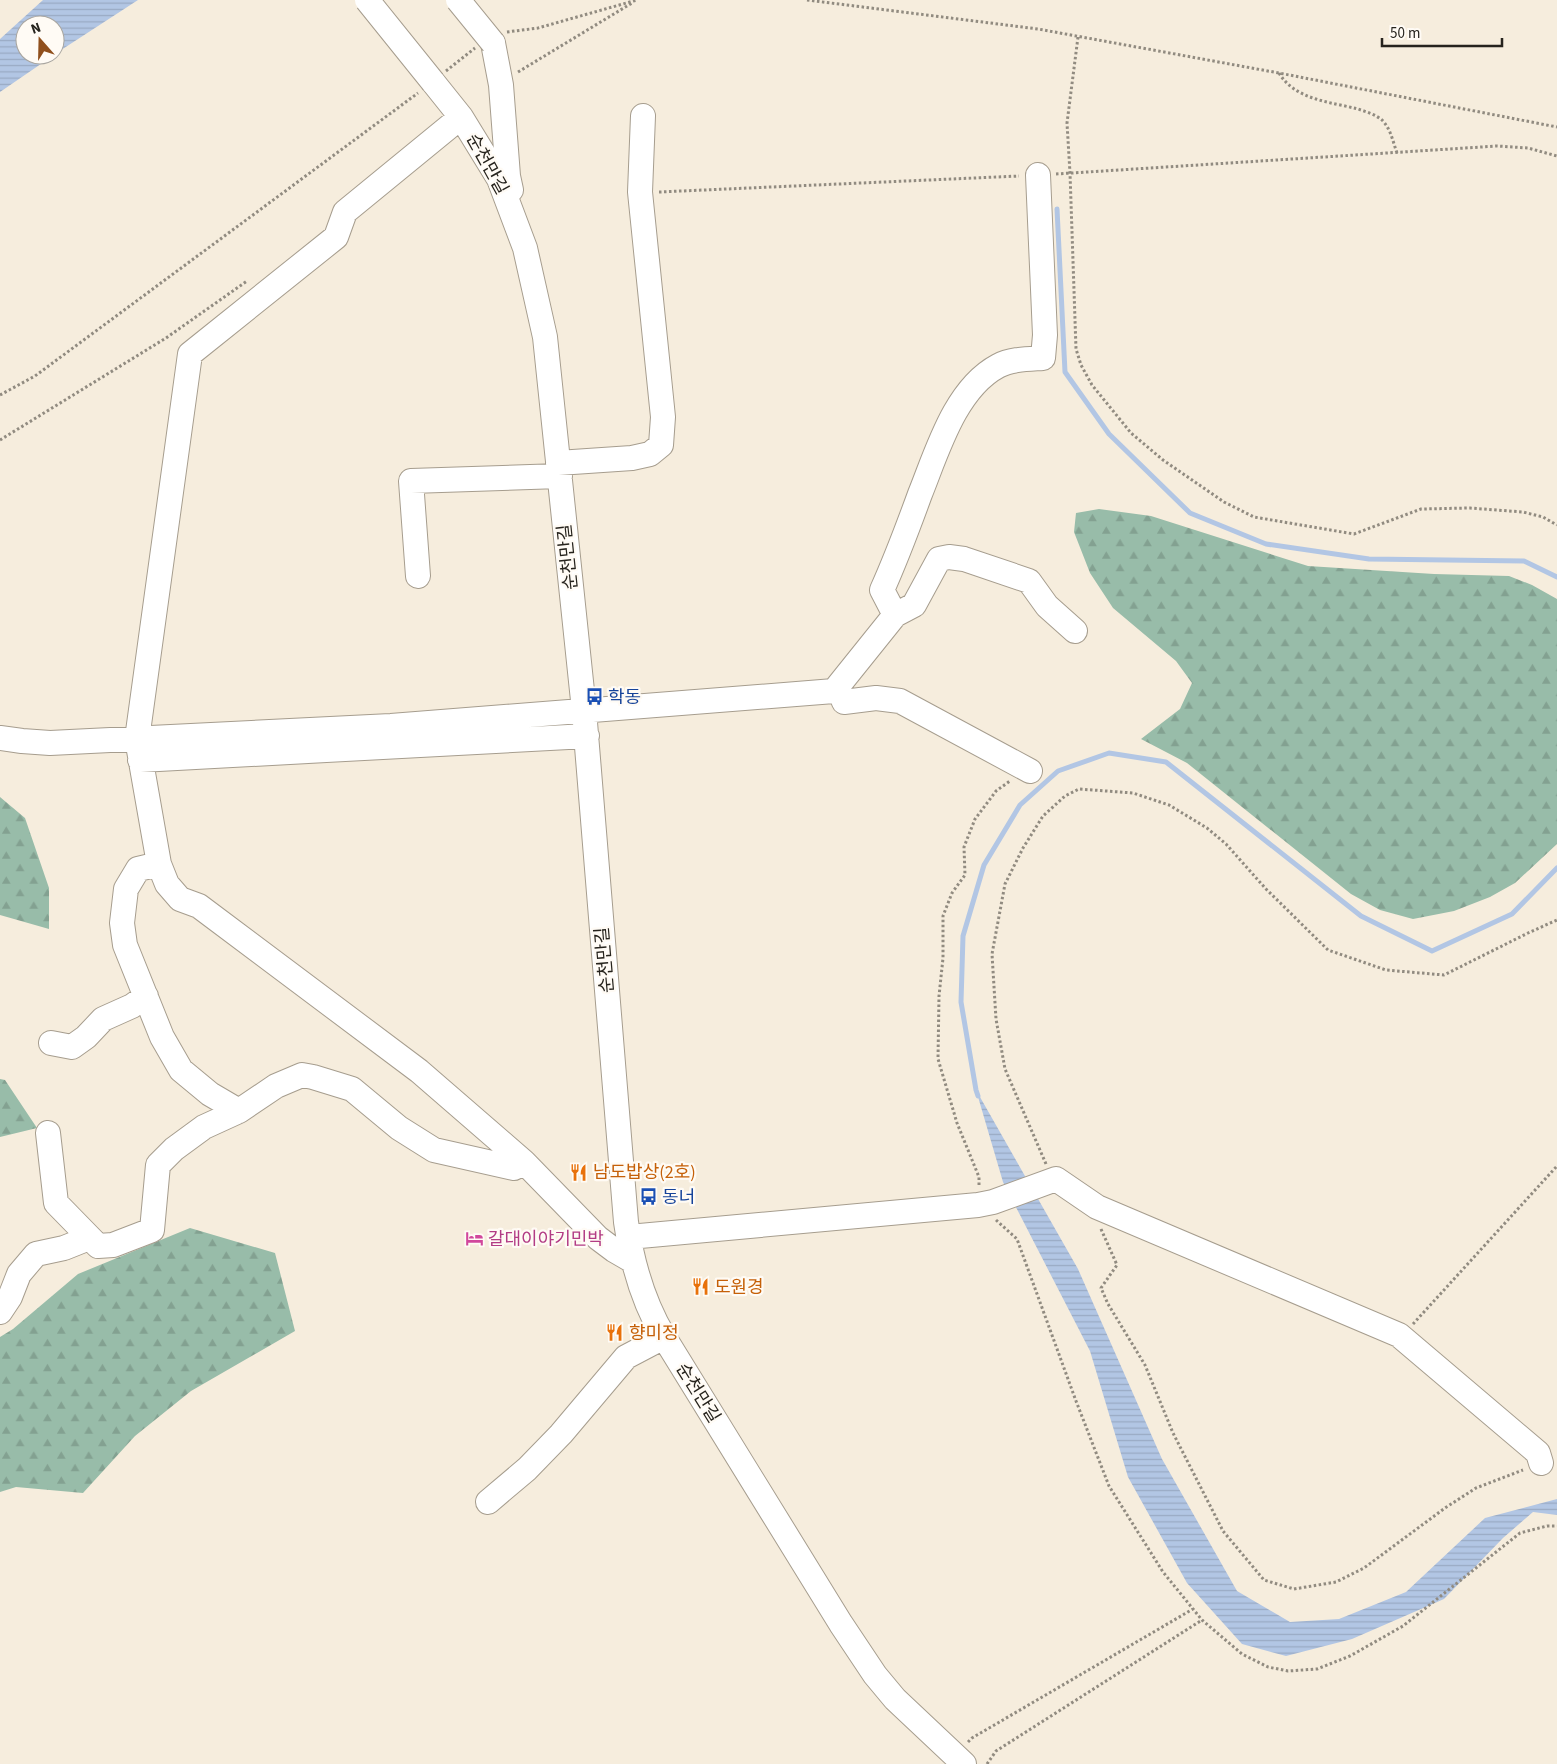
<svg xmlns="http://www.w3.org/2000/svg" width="1557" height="1764" viewBox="0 0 1557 1764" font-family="'Source Sans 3','Noto Sans KR',sans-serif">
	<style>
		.forest { fill: url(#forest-firs) }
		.water { fill: url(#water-rules) }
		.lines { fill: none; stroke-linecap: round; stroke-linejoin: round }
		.stream { stroke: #b2c6e4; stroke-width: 5 }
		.minor-casing { stroke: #a69d8e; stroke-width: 26 }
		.path { stroke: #918b80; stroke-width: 3; stroke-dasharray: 2.5 2.5; stroke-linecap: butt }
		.minor { stroke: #fff; stroke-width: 24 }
		.minor-bridge-casing { stroke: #a69d8e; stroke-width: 26; stroke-linecap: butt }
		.minor-bridge { stroke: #fff; stroke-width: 24 }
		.labels { text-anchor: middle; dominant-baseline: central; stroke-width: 4.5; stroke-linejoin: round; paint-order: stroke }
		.street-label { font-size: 18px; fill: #26231d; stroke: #fffbf5 }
		.transit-label { font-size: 18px; fill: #164399; stroke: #fffbf5; text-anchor: start }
		.food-label { font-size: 18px; fill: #c56008; stroke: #fffbf5; text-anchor: start }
		.hotel-label { font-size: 18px; fill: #b23c85; stroke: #fffbf5; text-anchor: start }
	</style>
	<defs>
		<pattern id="forest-firs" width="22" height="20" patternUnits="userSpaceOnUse" patternTransform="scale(1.25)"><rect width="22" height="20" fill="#98bca9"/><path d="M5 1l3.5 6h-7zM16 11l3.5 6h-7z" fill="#83a191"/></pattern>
		<pattern id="water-rules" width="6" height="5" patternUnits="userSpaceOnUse" patternTransform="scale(1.25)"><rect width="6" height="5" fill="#b2c6e4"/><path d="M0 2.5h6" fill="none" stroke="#99aac3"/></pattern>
	</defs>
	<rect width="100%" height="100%" fill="#f6eddd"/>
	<path class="forest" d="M 1099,509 L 1151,516 L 1308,566 L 1434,574 L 1509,576 L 1532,585 L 1557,599 L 1557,844 L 1515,883 L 1490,897 L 1454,911 L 1413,919 L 1380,910 L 1351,894 L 1187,763 L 1141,739 L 1180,709 L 1192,683 L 1176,661 L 1113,608 L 1090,573 L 1074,532 L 1076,513 Z
		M 0,797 L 25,818 L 49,888 L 49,929 L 0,915 Z
		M 0,1079 L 5,1080 L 37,1128 L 0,1137 Z
		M 190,1228 L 275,1253 L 295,1331 L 191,1391 L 135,1436 L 83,1493 L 16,1487 L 0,1492 L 0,1337 L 13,1329 L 78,1274 Z"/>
	<path class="water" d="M 43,0 L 138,0 L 55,54 L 55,25 L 25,25 L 25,55 L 54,55 L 0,92 L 0,39 Z
		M 976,1090 L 1078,1269 L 1162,1459 L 1237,1591 L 1290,1622 L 1339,1619 L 1406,1592 L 1485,1518 L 1557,1499 L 1557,1515 L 1533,1512 L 1503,1538 L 1444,1599 L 1352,1639 L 1286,1656 L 1242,1644 L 1187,1583 L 1128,1477 L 1090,1351 L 1003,1182 Z"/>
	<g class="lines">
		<path class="stream" d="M 1057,209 L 1065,372 L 1109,434 L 1190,513 L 1266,544 L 1369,559 L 1524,561 L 1557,577
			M 978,1096 L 976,1090 L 961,1002 L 963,936 L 984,865 L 1020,805 L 1058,771 L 1109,753 L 1166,762 L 1361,916 L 1432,951 L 1512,914 L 1557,868"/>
		<defs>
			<path id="minor" d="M 493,43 L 501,85 L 508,176 L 511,190
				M 433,82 L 461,117 L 499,179 L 525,248 L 545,337 L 584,710 L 626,1222 C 632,1263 643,1302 664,1337 L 841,1624 L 875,1675 L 895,1699 L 964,1764
				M 461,117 L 345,212 L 336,237 L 190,354 L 137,739 L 159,864 L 138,869 L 126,889 L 122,923 L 125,945 L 162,1037 L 181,1070 L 210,1094 L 239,1111 L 276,1086 L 302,1075 L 313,1077 L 352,1089 L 399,1128 L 434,1150 L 514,1168 L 524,1162 L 598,1238 L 614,1250 L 633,1261
				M 558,463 L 632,458 L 650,454 L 661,445 L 663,417 L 640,192 L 643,116
				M 418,576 L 411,481 L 560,476
				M 895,615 L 914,605 L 939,559 L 949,557 L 964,559 L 1029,581 L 1047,606 L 1075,631
				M 838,686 L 844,702 L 876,698 L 900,701 L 1030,771
				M 0,738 L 22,741 L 50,743 L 391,726 L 834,691 L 895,615 L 882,590 C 896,559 908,527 920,494 C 937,452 955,389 998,366 C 1011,359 1028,359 1043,358 L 1045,335 L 1038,175
				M 140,760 L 587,736
				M 159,864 L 167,884 L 180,899 L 199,906 L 419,1071 L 524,1162
				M 51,1043 L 72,1047 L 86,1037 L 103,1019 L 132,1006 L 146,996
				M 48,1133 L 56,1203 L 98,1246 L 113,1245 L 152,1230 L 158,1165 L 174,1149 L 204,1127 L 239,1111
				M 629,1237 L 978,1205 L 993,1202 L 1056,1179 L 1097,1207 L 1399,1335 L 1538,1453 L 1541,1463
				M 0,1312 L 10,1297 L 19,1274 L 36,1254 L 64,1248 L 89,1238
				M 488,1502 L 527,1469 L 561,1434 L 626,1357 L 664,1337"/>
		</defs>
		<use href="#minor" class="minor-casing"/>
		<path class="path" d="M 807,0 L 1038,29 L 1279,73 L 1557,127
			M 507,32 L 538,28 L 637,0
			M 1078,37 L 1067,123 L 1070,173 L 1076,349 L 1081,365 L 1092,385 L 1131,433 L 1163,460 L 1224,502 L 1254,517 L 1354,534 L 1421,509 L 1470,508 L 1523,512 L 1543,517 L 1557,525
			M 446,71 L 475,48
			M 518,72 L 632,3
			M 1279,73 C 1295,100 1331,102 1358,109 C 1367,112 1377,115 1383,121 C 1391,130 1393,142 1397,153
			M 1056,174 L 1497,146 L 1528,148 L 1557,156
			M 659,192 L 1019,176
			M 0,395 L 35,376 L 418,93
			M 0,440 L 166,338 L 247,281
			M 1046,1164 L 1005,1069 L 996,1019 L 992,954 L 1005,884 L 1023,848 L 1043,816 L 1065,796 L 1079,789 L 1133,793 L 1169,805 L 1207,828 L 1226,844 L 1266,889 L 1328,950 L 1386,970 L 1444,975 L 1528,933 L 1557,920
			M 979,1185 L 979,1177 L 957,1123 L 938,1059 L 939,996 L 943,958 L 943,916 L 952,893 L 965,875 L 964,847 L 975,819 L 996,791 L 1010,781
			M 996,1220 L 1017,1239 L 1076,1401 L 1109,1486 L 1163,1572 L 1202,1620 L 1242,1654 L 1268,1667 L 1288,1671 L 1317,1669 L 1350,1656 L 1403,1626 L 1520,1533 L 1547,1526 L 1557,1526
			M 1101,1229 L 1117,1265 L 1101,1288 L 1108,1304 L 1145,1365 L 1173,1433 L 1223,1531 L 1264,1580 L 1294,1589 L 1336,1582 L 1364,1568 L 1445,1508 L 1476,1488 L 1523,1470
			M 1413,1324 L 1557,1166
			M 968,1742 L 972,1738 L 1193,1609
			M 987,1764 L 996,1751 L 1202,1620"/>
		<use href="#minor" class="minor"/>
		<defs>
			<path id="minor-bridge" d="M 367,0 L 433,82
				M 458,0 L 493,43"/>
		</defs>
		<use href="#minor-bridge" class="minor-bridge-casing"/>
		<use href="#minor-bridge" class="minor-bridge"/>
	</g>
	<defs>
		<symbol id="bus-bare" viewBox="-9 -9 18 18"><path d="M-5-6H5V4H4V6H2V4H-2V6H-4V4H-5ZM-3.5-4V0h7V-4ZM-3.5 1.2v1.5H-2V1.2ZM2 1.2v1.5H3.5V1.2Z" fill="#1a4fb4" stroke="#fffbf5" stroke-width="2.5" paint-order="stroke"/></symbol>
		<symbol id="restaurant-bare" viewBox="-9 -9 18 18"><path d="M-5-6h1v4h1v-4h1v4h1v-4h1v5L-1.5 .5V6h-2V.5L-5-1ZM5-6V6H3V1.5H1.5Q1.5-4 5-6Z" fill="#e8710a" stroke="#fffbf5" stroke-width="2.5" paint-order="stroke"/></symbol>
		<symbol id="hotel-bare" viewBox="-9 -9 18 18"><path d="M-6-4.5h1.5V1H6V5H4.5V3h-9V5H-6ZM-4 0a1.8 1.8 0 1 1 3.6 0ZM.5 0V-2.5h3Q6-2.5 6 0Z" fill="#d1479c" stroke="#fffbf5" stroke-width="2.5" paint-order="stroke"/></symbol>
	</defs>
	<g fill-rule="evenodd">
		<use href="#bus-bare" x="582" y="684" width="25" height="25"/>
		<use href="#restaurant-bare" x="566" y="1160" width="25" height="25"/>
		<use href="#bus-bare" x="636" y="1184" width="25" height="25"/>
		<use href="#hotel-bare" x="462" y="1226" width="25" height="25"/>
		<use href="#restaurant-bare" x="688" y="1274" width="25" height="25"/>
		<use href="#restaurant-bare" x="602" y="1320" width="25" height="25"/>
	</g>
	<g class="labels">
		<g class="street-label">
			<text transform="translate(487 164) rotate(61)">순천만길</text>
			<text transform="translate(568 557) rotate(-96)">순천만길</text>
			<text transform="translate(605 960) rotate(-95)">순천만길</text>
			<text transform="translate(698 1393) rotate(58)">순천만길</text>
		</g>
		<g class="transit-label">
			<text x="608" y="697">학동</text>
			<text x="662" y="1197">동너</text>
		</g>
		<g class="food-label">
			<text x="593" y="1172">남도밥상(2호)</text>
			<text x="714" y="1287">도원경</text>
			<text x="629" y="1333">향미정</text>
		</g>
		<g class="hotel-label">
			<text x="488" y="1239">갈대이야기민박</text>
		</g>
	</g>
	<g transform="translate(40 40) rotate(340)"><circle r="24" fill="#fffbf5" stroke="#a8a59f"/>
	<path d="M0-4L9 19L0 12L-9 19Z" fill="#904f1c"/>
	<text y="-8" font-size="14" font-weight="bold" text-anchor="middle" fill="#26231d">N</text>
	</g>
	<path d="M1382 38v8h120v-8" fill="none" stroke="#26231d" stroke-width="2.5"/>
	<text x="1390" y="38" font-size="15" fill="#26231d" stroke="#fffbf5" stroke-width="4" paint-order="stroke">50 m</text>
</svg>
